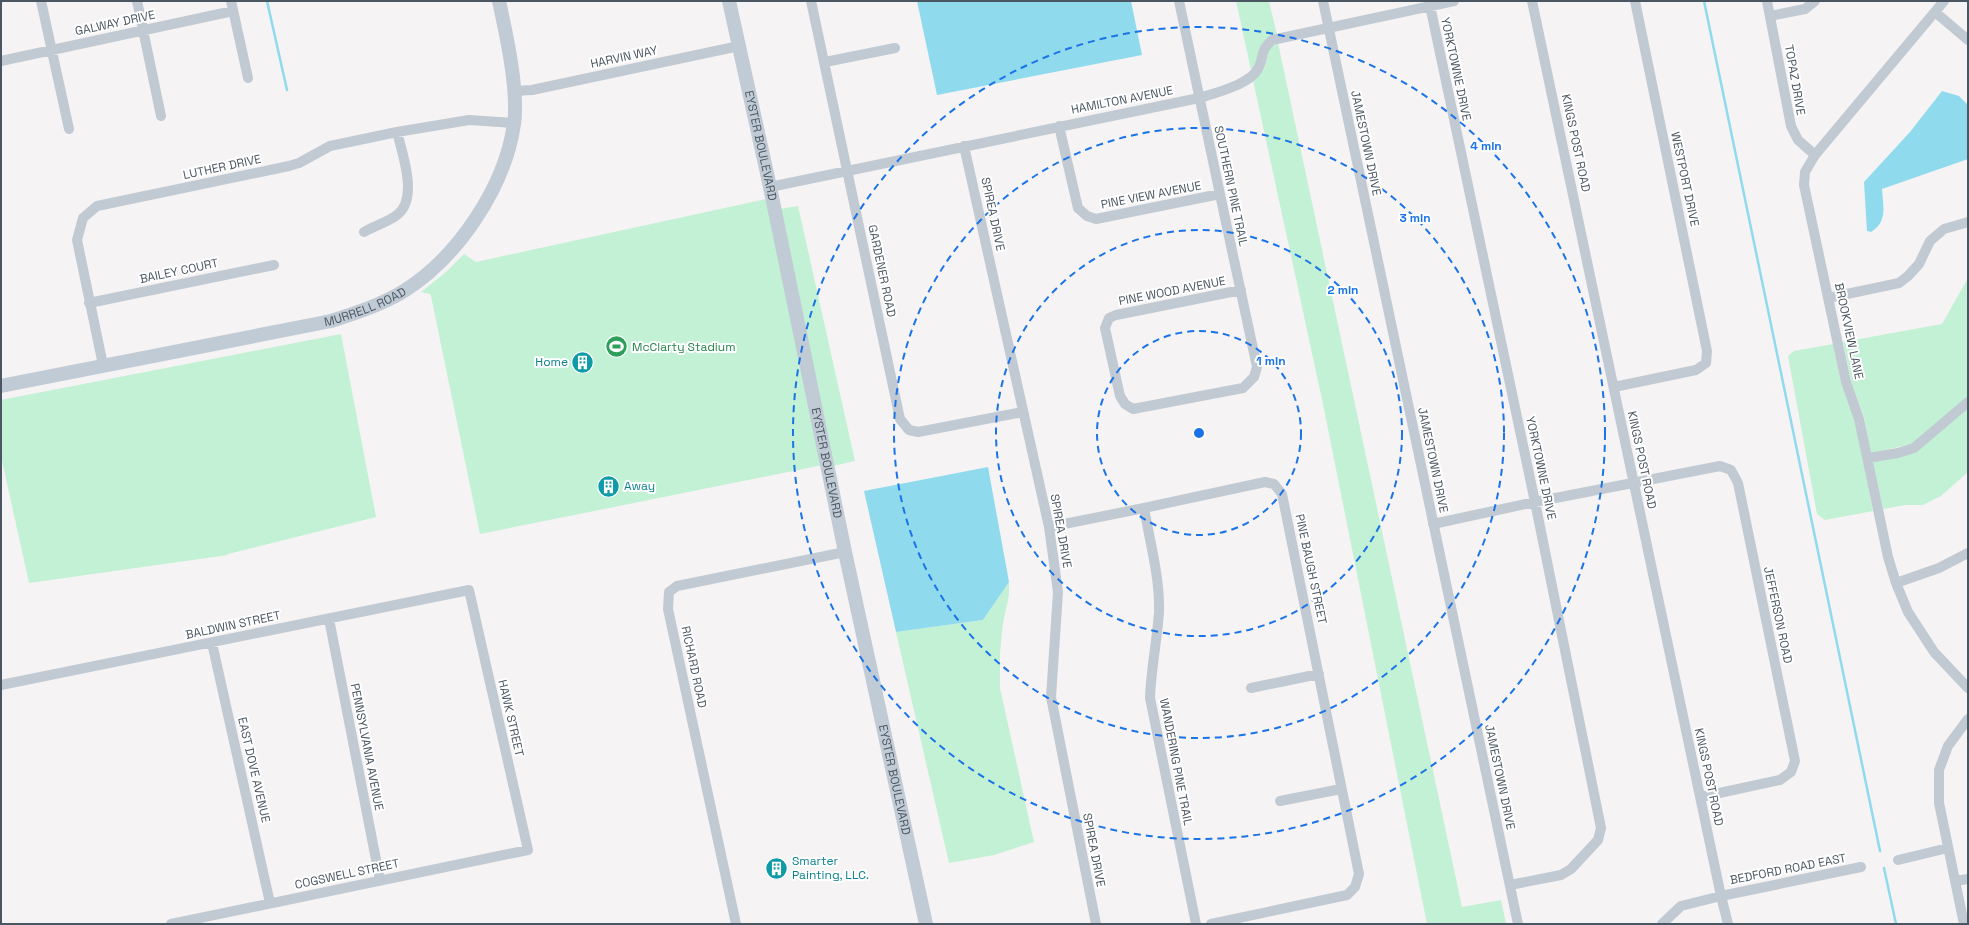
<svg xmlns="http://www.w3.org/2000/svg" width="1969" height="925" viewBox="0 0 1969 925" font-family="'Space Grotesk',sans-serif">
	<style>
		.green { fill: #c3f1d5 }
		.water { fill: #90daee }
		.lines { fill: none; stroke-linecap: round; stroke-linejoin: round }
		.stream { stroke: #90daee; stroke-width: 2.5 }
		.street { stroke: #c1cad2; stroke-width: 10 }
		.secondary { stroke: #c1cbd6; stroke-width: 14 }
		.ring { fill: none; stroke: #1a73e8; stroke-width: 2; stroke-dasharray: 7 5 }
		.labels { text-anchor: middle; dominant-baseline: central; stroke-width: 4; stroke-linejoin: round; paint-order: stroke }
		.street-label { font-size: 12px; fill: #4a5661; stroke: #fff }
		.leisure-label { font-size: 12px; fill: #27864d; stroke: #fff; text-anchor: start }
		.culture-label { font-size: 12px; fill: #0d838f; stroke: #fff; text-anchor: start }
		.centre { fill: #1a73e8; stroke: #fff; stroke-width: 2 }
		.ring-label { font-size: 12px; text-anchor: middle; font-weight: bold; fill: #1a73e8; stroke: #fff; stroke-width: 4; stroke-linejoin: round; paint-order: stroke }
	</style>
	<rect width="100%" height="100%" fill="#f5f3f3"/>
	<path class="green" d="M 1236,1 L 1269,1 L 1277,35 C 1251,43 1263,58 1251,70 Z
		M 1278,43 L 1462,907 L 1501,900 L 1506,924 L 1427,924 L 1323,404 L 1253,80 C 1256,77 1260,74 1263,71 C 1269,61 1264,46 1278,43 Z
		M 766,199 L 823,465 L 480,534 L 431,296 L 430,294 L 421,292 L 446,272 L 464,254 L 476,262 Z
		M 798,206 L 855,461 L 833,466 L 780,209 Z
		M 1968,278 L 1968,397 L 1912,444 L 1871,453 L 1864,417 L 1851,381 L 1843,342 L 1942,324 Z
		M 341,334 L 376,517 L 228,554 L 228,555 L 29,583 L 1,456 L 1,400 Z
		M 1833,344 L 1841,383 L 1855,420 L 1873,511 L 1825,520 L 1817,514 L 1788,356 L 1794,351 Z
		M 1968,408 L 1968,472 L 1941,496 L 1923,505 L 1905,505 L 1883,509 L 1873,462 L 1899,457 Z
		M 1009,582 L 1009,595 L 1003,623 L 1000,653 L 1000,688 L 1034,842 L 994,855 L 949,863 L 896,632 L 983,620 Z"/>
	<path class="water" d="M 917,1 L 1131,1 L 1142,55 L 937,95 Z
		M 1942,91 L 1959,96 L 1968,105 L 1968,159 L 1882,189 C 1883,207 1888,221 1871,232 L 1867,231 L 1864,182 L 1910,132 Z
		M 988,467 L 1009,582 L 983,620 L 896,632 L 864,491 Z"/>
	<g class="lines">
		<path class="stream" d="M 267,1 L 287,90
			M 1704,1 L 1880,851
			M 1884,868 L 1896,924"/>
		<path class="street" d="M 41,1 L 69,129
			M 137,1 L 161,116
			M 231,1 L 248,78
			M 811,1 L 900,419 L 909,430 L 918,432 L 1023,412
			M 1179,1 C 1204,123 1231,245 1257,367 L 1254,377 L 1243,388 L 1133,409 L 1125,404 L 1120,396 L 1105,328 L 1109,318 L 1116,315 L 1241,290
			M 1323,1 L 1518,924
			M 1429,1 L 1535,502 L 1601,828 L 1598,840 L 1571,869 L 1561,875 L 1510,885
			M 1532,1 L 1721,896 L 1728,924
			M 1767,1 L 1791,126 L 1798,140 L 1815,155
			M 1944,1 L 1815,155 L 1805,172 L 1804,185 L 1846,382 L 1859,419 L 1888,557 L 1896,583 L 1908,612 L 1934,652 L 1968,688
			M 1935,12 L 1968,40
			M 1770,16 L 1805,9 L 1815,1
			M 1,61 L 233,11
			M 825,62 L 895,48
			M 514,91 L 532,90 L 739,46
			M 1059,126 L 1078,208 L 1087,216 L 1096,219 L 1220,194
			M 964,146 L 1049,527 L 1058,592 L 1051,697 L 1096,924
			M 770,187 L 1199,98 C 1215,93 1252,84 1259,67 C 1265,53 1259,53 1272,40 L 1454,1
			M 364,232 C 374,226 388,222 397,215 C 419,199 402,153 397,132
			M 1828,298 L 1899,283 L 1908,276 L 1919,264 L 1930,241 L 1944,229 L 1968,222
			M 89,303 L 274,265
			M 103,365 L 77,240 L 83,218 L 97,206 L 289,166 L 299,163 L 330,146 L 397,132 L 469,120 L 515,123
			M 1614,387 L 1696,370 L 1706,363 L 1707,351 L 1635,1
			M 1868,458 L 1898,453 L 1914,448 L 1968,402
			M 1144,508 C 1150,542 1160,578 1159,612 C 1157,641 1151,669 1150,698 L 1196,924
			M 1433,524 L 1535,502 L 1720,466 L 1731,470 L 1738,483 L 1795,761 L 1791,772 L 1780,780 L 1701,797
			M 1049,527 L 1144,508 L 1265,482 L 1274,484 L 1282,494 L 1359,874 L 1355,887 L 1347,895 L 1211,924
			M 1896,583 L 1939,568 L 1968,553
			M 329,619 L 380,880
			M 212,643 L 270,903
			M 1,685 L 469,590 L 528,850 L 171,924
			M 1251,688 L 1319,674
			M 1280,801 L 1341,789
			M 1898,860 L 1948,848
			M 1955,881 L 1968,879
			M 736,924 L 668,609 L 669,592 L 677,586 L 845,552
			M 1662,924 L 1681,906 L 1721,896 L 1861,867
			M 1964,924 L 1939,803 L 1939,770 L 1948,746 L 1968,719"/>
		<g class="secondary">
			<path id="s1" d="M 729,1 L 770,187 L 845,552 L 926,924"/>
			<path id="s2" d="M 1,386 L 331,321 C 356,313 381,305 404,291 C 458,257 505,187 514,124 C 519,92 506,33 499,1"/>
		</g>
	</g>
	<g class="ring">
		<circle cx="1199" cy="433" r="102"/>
		<circle cx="1199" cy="433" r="203"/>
		<circle cx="1199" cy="433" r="305"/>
		<circle cx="1199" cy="433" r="406"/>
	</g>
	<defs>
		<symbol id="stadium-disc" viewBox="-11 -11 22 22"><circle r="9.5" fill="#2e9e5b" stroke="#fff"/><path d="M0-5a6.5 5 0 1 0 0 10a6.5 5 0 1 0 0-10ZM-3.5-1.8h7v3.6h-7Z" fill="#fff"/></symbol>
		<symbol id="building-disc" viewBox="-11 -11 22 22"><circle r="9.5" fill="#0f9aa8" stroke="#fff"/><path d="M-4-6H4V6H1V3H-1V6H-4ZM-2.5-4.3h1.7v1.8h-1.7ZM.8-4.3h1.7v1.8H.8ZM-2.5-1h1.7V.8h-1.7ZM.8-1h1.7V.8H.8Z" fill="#fff"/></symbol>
	</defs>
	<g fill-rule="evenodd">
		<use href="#stadium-disc" x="604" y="334" width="25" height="25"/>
		<use href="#building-disc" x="570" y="350" width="25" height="25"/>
		<use href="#building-disc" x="596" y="474" width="25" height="25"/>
		<use href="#building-disc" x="764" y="856" width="25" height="25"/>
	</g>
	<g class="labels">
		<g class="street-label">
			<text transform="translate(115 23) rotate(-12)">GALWAY DRIVE</text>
			<text transform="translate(624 57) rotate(-12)">HARVIN WAY</text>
			<text transform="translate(1456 69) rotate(78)">YORKTOWNE DRIVE</text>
			<text transform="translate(1795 80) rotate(80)">TOPAZ DRIVE</text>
			<text transform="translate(1122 100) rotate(-11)">HAMILTON AVENUE</text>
			<text transform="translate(1366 143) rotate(78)">JAMESTOWN DRIVE</text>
			<text transform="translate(1576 143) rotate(78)">KINGS POST ROAD</text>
			<text stroke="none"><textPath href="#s1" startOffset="148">EYSTER BOULEVARD</textPath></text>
			<text transform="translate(222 167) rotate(-12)">LUTHER DRIVE</text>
			<text transform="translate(1685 179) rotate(78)">WESTPORT DRIVE</text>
			<text transform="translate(1231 186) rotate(78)">SOUTHERN PINE TRAIL</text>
			<text transform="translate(1151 195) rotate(-11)">PINE VIEW AVENUE</text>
			<text transform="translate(993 214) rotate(78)">SPIREA DRIVE</text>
			<text transform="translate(179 271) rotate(-12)">BAILEY COURT</text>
			<text transform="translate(882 271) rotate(78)">GARDENER ROAD</text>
			<text transform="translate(1172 291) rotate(-11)">PINE WOOD AVENUE</text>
			<text stroke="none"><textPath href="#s2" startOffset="373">MURRELL ROAD</textPath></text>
			<text transform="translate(1849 331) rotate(78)">BROOKVIEW LANE</text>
			<text transform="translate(1433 460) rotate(78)">JAMESTOWN DRIVE</text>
			<text transform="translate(1642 460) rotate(78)">KINGS POST ROAD</text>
			<text stroke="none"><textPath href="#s1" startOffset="472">EYSTER BOULEVARD</textPath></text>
			<text transform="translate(1541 468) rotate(78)">YORKTOWNE DRIVE</text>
			<text transform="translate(1061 531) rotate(80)">SPIREA DRIVE</text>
			<text transform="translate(1311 569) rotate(78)">PINE BAUGH STREET</text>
			<text transform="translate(1778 615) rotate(78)">JEFFERSON ROAD</text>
			<text transform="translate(233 625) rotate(-12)">BALDWIN STREET</text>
			<text transform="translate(694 667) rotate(78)">RICHARD ROAD</text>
			<text transform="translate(511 718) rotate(77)">HAWK STREET</text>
			<text transform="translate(367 747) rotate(79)">PENNSYLVANIA AVENUE</text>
			<text transform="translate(1176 762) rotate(79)">WANDERING PINE TRAIL</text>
			<text transform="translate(254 770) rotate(77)">EAST DOVE AVENUE</text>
			<text transform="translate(1500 777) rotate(78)">JAMESTOWN DRIVE</text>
			<text transform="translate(1709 777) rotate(78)">KINGS POST ROAD</text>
			<text stroke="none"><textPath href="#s1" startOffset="796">EYSTER BOULEVARD</textPath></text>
			<text transform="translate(1094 850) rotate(79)">SPIREA DRIVE</text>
			<text transform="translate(1788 869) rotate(-11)">BEDFORD ROAD EAST</text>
			<text transform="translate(347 874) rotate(-12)">COGSWELL STREET</text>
		</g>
		<g class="leisure-label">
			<text x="632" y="347">McClarty Stadium</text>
		</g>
		<g class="culture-label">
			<text x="568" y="362" text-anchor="end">Home</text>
			<text x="624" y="486">Away</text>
			<text x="792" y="861">Smarter<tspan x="792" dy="14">Painting, LLC.</tspan></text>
		</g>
	</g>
	<circle cx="1199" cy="433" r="6" class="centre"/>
	<g class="ring-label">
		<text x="1486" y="150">4 min</text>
		<text x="1415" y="222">3 min</text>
		<text x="1343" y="294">2 min</text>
		<text x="1271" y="365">1 min</text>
	</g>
	<rect width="1969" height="925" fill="none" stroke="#4a5661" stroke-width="4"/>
</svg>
